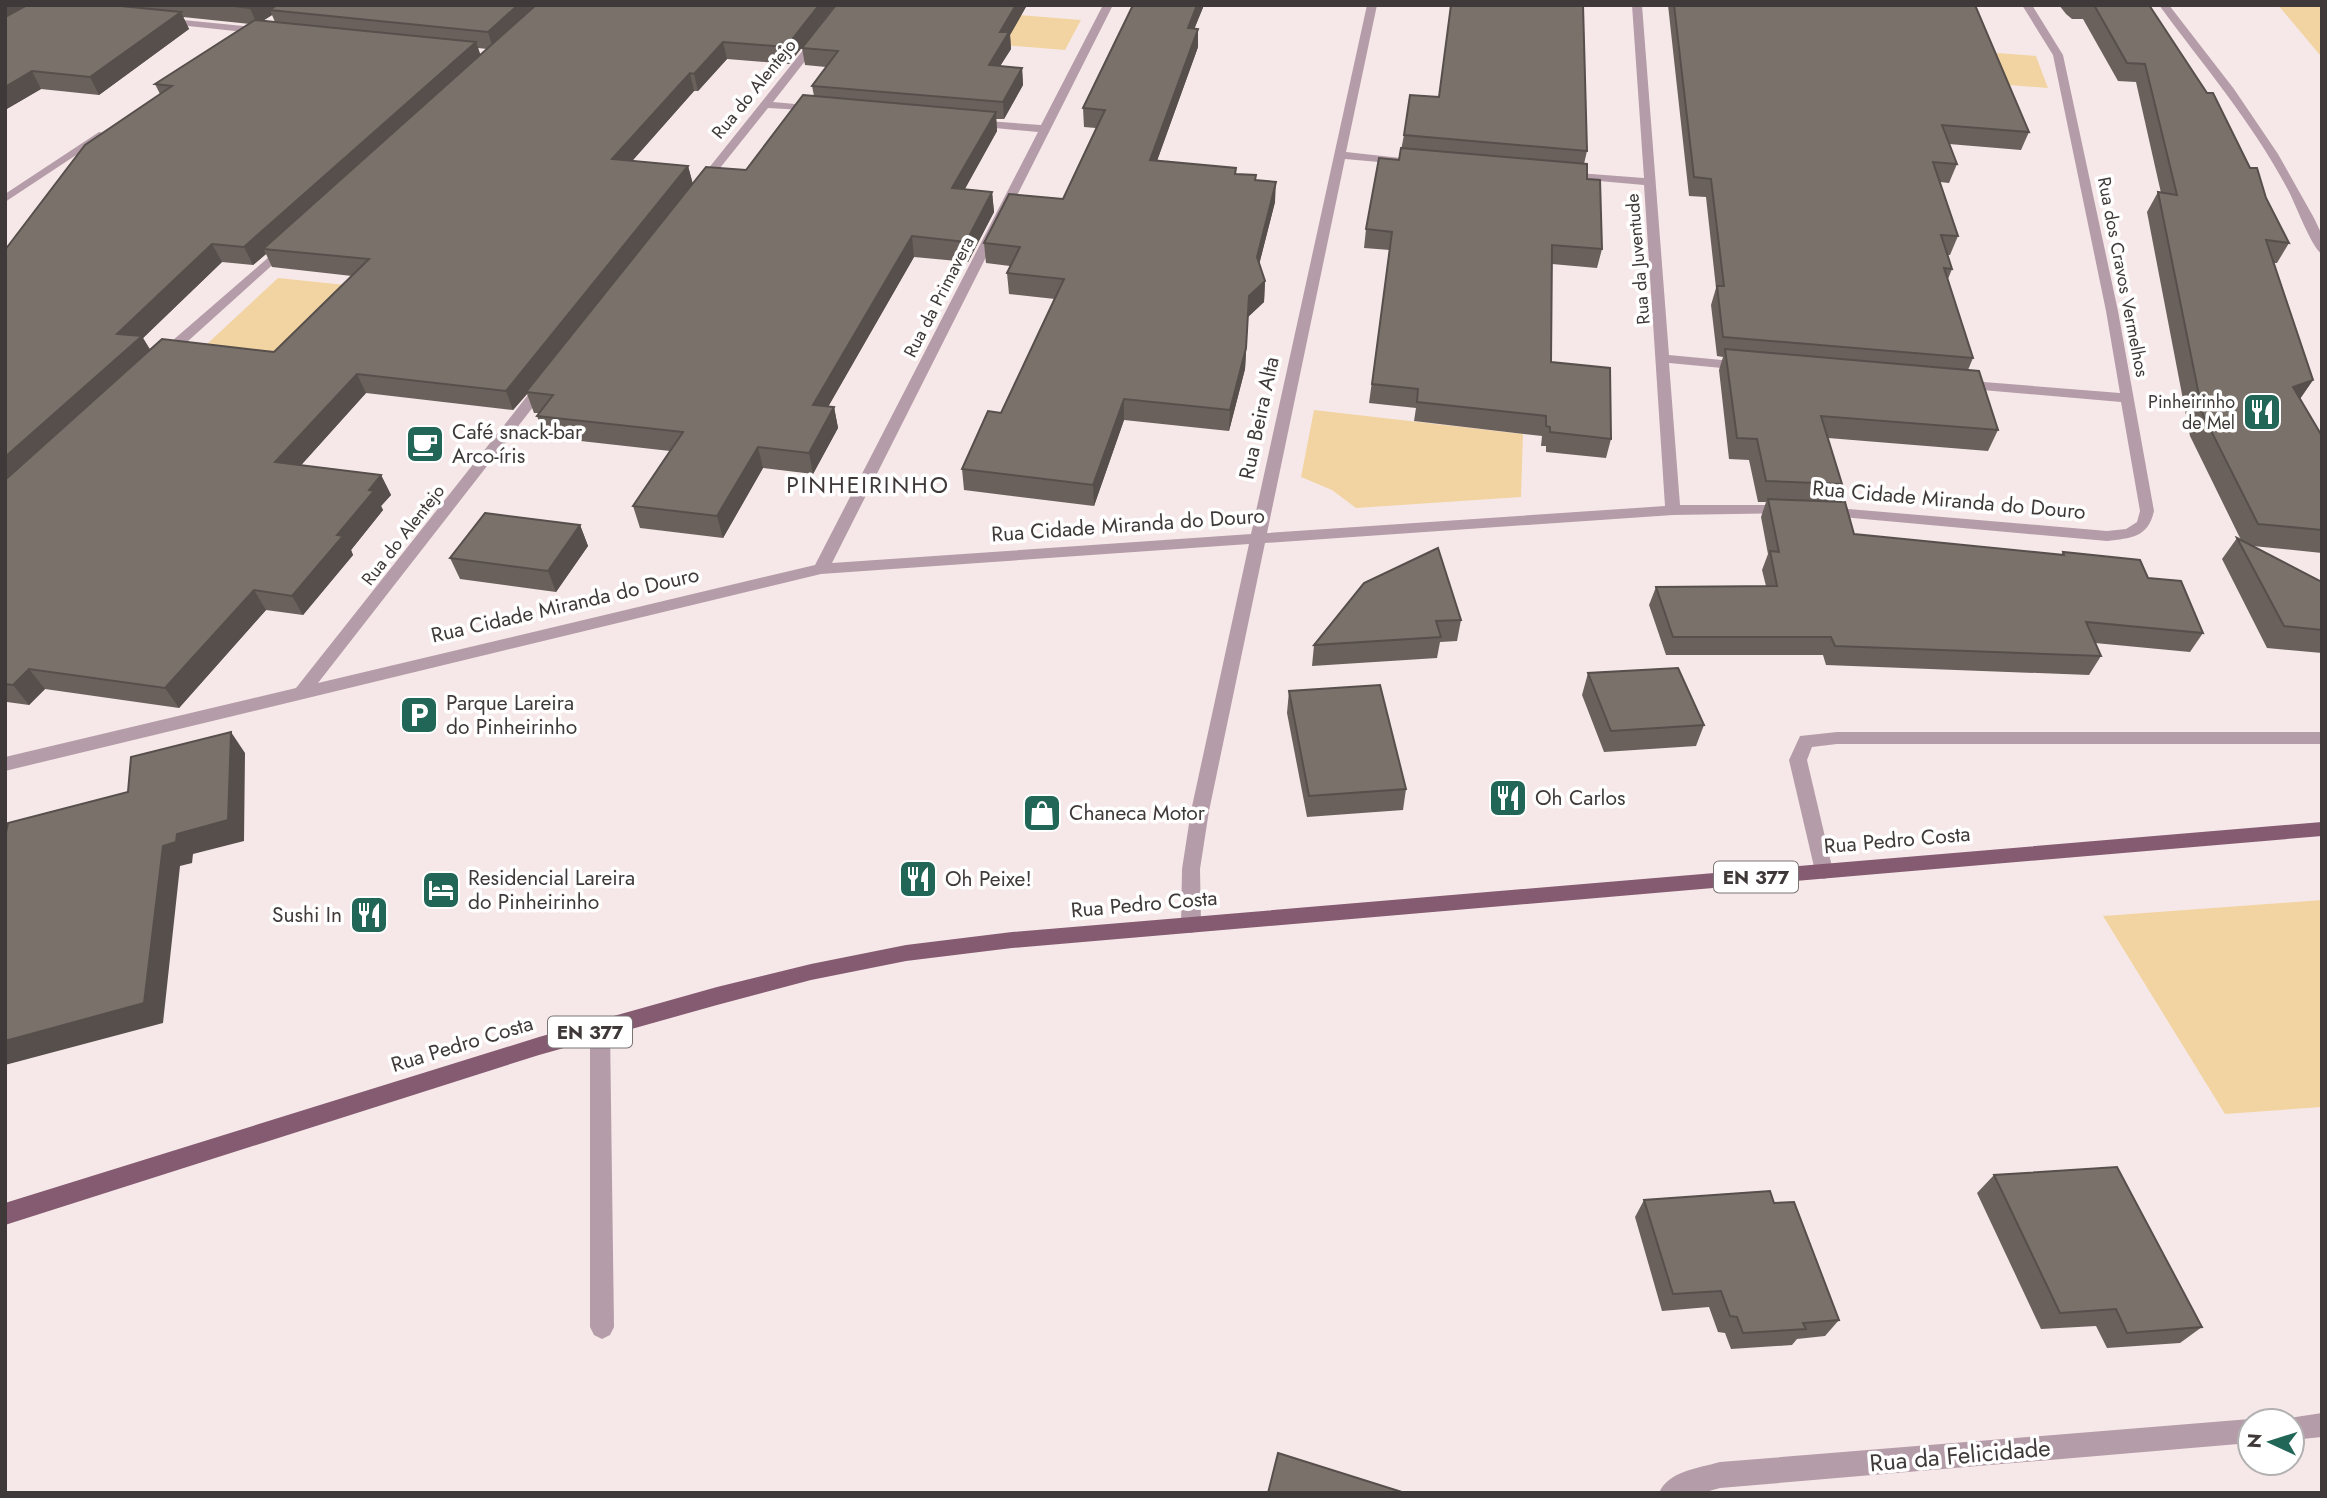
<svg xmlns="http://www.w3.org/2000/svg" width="2327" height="1498" viewBox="0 0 2327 1498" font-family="Jost,sans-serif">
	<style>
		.green { fill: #f2d4a2 }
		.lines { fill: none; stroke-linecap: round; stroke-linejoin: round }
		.minor { fill: #b59ca9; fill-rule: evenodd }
		.major { fill: #855b72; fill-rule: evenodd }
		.wall { fill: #6a615c; fill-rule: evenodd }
		.shaded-wall { fill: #564f4b }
		.building { fill: #7b716b; stroke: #564f4b; stroke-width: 2 }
		.labels { text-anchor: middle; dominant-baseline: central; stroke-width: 7; stroke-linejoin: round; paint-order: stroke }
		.far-street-label { font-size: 18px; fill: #3f3939; stroke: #fff }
		.far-poi-label { font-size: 18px; fill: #3f3939; stroke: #fff; text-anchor: end }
		.shield { fill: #fff; stroke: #797474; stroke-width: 2 }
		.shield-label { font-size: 19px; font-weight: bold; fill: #3f3939 }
		.street-label { font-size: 21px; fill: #3f3939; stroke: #fff }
		.poi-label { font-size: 21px; fill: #3f3939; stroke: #fff; text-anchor: start }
		.neighbourhood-label { font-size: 23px; letter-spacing: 2px; fill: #3f3939; stroke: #fff }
		.near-street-label { font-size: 24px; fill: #3f3939; stroke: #fff }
	</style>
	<rect width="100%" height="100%" fill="#f6e8e8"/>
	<path class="green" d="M 894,5 L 1081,20 L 1065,50 L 846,32 Z
		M 2278,5 L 2322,5 L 2322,55 L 2320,55 Z
		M 1836,41 L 2036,56 L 2048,88 L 1845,72 Z
		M 278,278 L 423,293 L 321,400 L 166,382 Z
		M 1314,410 L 1523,434 L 1521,497 L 1356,508 L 1332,490 L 1301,477 Z
		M 2322,900 L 2322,1107 L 2225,1114 L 2103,916 Z"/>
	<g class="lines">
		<path class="minor" d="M 839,5 L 849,5 L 773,102 L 817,106 L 821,107 L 821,111 L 768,108 L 704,188 L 696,188 L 696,184 Z
			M 1103,5 L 1113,5 L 832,563 L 1251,534 L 1367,5 L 1377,5 L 1346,152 L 1401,158 L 1407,161 L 1401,164 L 1345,159 L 1267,533 L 1665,506 L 1644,185 L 1565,178 L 1559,175 L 1565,172 L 1644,178 L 1632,5 L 1642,5 L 1669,355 L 1743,362 L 1750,366 L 1743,370 L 1669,363 L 1680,505 L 1786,505 L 1793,510 L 1791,513 L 1673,515 L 1265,543 L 1209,811 L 1200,869 L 1201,925 L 1198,931 L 1191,933 L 1184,931 L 1181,925 L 1182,869 L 1191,811 L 1249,544 L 821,574 L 5,771 L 5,757 L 296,688 L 539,381 L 549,381 L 551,384 L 318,683 L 815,565 L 1038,132 L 974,126 L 969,123 L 974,120 L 1041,125 Z
			M 2022,5 L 2032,5 L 2063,55 L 2118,311 L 2154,511 C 2148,538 2131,538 2107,541 L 1820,515 L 1818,512 L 1825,507 L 2107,531 L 2126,529 L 2137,522 L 2140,511 L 2121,402 L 1959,388 L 1952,384 L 1959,380 L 2120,393 L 2106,311 L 2053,55 Z
			M 2159,5 L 2169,5 L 2234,89 L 2278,154 L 2314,218 L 2322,235 L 2322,254 C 2312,249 2294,200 2287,188 C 2252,122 2203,65 2159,5 Z
			M 163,18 L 264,28 L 269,31 L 264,34 L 160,23 L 158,21 Z
			M 99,132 L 108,134 L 5,202 L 5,194 Z
			M 285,243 L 289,244 L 289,250 L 167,360 L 157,360 L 157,354 Z
			M 1837,732 L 2322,732 L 2322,744 L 1837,744 L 1812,747 L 1807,760 L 1833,871 L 1831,876 L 1824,879 L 1817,876 L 1815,871 L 1789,760 L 1800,736 Z
			M 600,1020 L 607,1023 L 610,1029 L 614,1327 L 610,1335 L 602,1339 L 594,1335 L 590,1327 L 590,1029 L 593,1023 Z
			M 2322,1413 L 2322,1437 L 2292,1440 L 2292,1421 L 2283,1419 Z
			M 2250,1419 L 2256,1421 L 2250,1421 L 2250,1443 L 1720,1488 L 1702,1493 L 1659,1493 C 1668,1471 1699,1468 1720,1462 Z"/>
		<path class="major" d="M 2322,822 L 2322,836 L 1012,948 L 906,961 L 811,980 L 717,1005 L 539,1055 L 5,1225 L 5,1203 L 539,1037 L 717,987 L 811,964 L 906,945 L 1012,932 Z"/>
	</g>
	<path class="wall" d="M 27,5 L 835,5 L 789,64 L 727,59 L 698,91 L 694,91 L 632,161 L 688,166 L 693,184 L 746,170 L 814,96 L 812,86 L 826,67 L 805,65 L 802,48 L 836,5 L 1027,5 L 1010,35 L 1011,49 L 1000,66 L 1022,68 L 1023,85 L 1004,119 L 996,119 L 997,131 L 965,189 L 992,192 L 994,212 L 968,262 L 914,257 L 828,407 L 834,407 L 838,428 L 813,474 L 763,468 L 723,538 L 640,528 L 633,506 L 670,451 L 545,437 L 537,416 L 539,413 L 534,413 L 527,394 L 513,410 L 366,393 L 301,465 L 381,475 L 391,495 L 381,506 L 383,510 L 351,550 L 353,555 L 303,615 L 266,610 L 179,708 L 45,689 L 29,705 L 7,702 L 5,704 L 5,250 L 160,94 L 155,84 L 250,24 L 183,17 L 189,29 L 99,95 L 41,89 L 5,110 ZM 272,15 L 275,22 L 263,21 ZM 478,48 L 487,49 L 480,55 ZM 266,254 L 272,267 L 352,276 L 274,352 L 150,349 L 143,338 L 222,262 L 253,265 Z
		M 1133,5 L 1204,5 L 1194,29 L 1198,29 L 1198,47 L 1157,161 L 1236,168 L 1236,174 L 1256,180 L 1275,202 L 1259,264 L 1265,281 L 1264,302 L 1248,317 L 1245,369 L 1229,431 L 1124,420 L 1094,506 L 964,490 L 962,469 L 1001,413 L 1055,299 L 1009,294 L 1007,273 L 1010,266 L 986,263 L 984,243 L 1063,199 L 1096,128 L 1084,127 L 1083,108 Z
		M 1668,5 L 1975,5 L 2029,132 L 2021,150 L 1949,144 L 1957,164 L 1949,183 L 1940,182 L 1958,236 L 1950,255 L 1948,255 L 1952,269 L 1948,279 L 1973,358 L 1968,370 L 1998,430 L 1988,451 L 1828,438 L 1842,484 L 1834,502 L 1854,534 L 2061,555 L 2063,552 L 2148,578 L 2203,633 L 2190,652 L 2095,643 L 2101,656 L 2089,675 L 1826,665 L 1823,655 L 1666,655 L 1649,605 L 1656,587 L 1766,586 L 1762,570 L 1768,554 L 1761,517 L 1766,502 L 1758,502 L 1749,460 L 1729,459 L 1719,370 L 1723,357 L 1717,356 L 1711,305 L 1716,288 L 1706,197 L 1689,196 Z
		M 2059,5 L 2149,5 L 2266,198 L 2289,243 L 2277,263 L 2274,263 L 2313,380 L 2300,399 L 2322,436 L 2322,553 L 2253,546 L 2322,582 L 2322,653 L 2267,648 L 2222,559 L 2237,538 L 2241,540 L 2190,436 L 2147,212 L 2158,192 L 2161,193 L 2136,82 L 2118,81 L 2083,19 L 2072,19 L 2066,14 Z
		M 1404,135 L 1587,151 L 1584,164 L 1602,249 L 1597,268 L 1552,264 L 1551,362 L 1611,439 L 1606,458 L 1546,452 L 1546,446 L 1541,446 L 1542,436 L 1414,421 L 1416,408 L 1369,403 L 1390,250 L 1364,248 L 1366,229 L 1399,160 Z
		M 580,525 L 588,546 L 556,592 L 460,579 L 450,558 Z
		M 1364,583 L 1461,620 L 1457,641 L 1440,642 L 1437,658 L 1312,666 L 1314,645 Z
		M 1588,673 L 1704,725 L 1696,746 L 1604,752 L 1582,695 Z
		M 1289,691 L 1406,789 L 1403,810 L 1307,817 L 1287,713 Z
		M 1994,1175 L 2202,1327 L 2180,1343 L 2107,1348 L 2096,1326 L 2041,1329 L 1977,1193 Z
		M 1644,1200 L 1774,1203 L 1839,1320 L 1825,1336 L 1797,1339 L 1792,1345 L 1731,1349 L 1725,1333 L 1718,1332 L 1709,1307 L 1662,1311 L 1635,1217 Z"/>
	<path class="shaded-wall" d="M 5,5 L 26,5 L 5,26 Z
		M 254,5 L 287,5 L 270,10 L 272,15 L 257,24 L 250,8 Z
		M 518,5 L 542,5 L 493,49 L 488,32 Z
		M 819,5 L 835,5 L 789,64 L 786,47 Z
		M 1016,5 L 1027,5 L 1010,35 L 1011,49 L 990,82 L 989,65 L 1000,32 Z
		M 1197,5 L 1204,5 L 1187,47 L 1188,28 Z
		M 181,12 L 189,29 L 99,95 L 90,77 Z
		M 1198,29 L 1198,47 L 1150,180 L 1150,160 Z
		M 476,42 L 482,59 L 263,249 L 266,254 L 253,265 L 244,247 Z
		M 723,42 L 727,59 L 698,91 L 694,74 Z
		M 1022,68 L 1023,85 L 1004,119 L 1003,102 Z
		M 32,71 L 41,89 L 5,110 L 5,87 Z
		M 690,73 L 694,91 L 618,177 L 612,159 Z
		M 996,112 L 997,131 L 954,208 L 952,188 Z
		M 688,166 L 693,185 L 526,392 L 527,394 L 513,410 L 506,391 Z
		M 1276,182 L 1275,202 L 1256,277 L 1257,257 Z
		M 992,192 L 994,212 L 968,262 L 966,242 Z
		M 912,236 L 914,257 L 817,426 L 813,405 Z
		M 212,244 L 222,262 L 143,338 L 153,356 L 5,489 L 5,457 L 117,334 Z
		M 1265,281 L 1264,302 L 1248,317 L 1245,369 L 1229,431 L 1230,410 L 1249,296 Z
		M 357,374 L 366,393 L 286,482 L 275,462 Z
		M 2313,380 L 2299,400 L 2293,387 Z
		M 1124,399 L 1124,420 L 1094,506 L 1093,485 Z
		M 834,407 L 838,428 L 813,474 L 809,453 Z
		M 758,447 L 763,468 L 723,538 L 717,516 Z
		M 381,475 L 391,495 L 381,506 L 383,510 L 351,550 L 353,555 L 303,615 L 292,596 L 369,490 Z
		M 580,525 L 588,546 L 556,592 L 548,571 Z
		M 254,590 L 266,610 L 179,708 L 165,688 Z
		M 29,669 L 45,689 L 29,705 L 13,685 Z
		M 231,732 L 245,753 L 244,841 L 193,854 L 192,863 L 180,866 L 163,1023 L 5,1065 L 5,1041 L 163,846 L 177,834 Z"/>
	<path class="building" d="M 27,5 L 111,5 L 181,12 L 90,77 L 32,71 L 5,87 L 5,17 Z
		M 226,5 L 254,5 L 250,8 Z
		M 277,5 L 518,5 L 488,32 L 270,10 Z
		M 536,5 L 819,5 L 786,47 L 723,42 L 694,74 L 690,73 L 612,159 L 688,166 L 506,391 L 357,374 L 275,462 L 381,475 L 369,490 L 374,491 L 337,535 L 343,536 L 292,596 L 254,590 L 165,688 L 29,669 L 13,685 L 5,684 L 5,480 L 162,339 L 274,352 L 369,259 L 263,249 Z
		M 836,5 L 1016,5 L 1000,32 L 1009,32 L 989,65 L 1022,68 L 1003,102 L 812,86 L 838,51 L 802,48 Z
		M 1133,5 L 1197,5 L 1188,28 L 1198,29 L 1150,160 L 1236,168 L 1235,174 L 1256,175 L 1255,180 L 1276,182 L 1257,257 L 1265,281 L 1249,296 L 1246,348 L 1230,410 L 1124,399 L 1093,485 L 962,469 L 988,411 L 1001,413 L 1064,279 L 1007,273 L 1020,247 L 984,243 L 1009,194 L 1063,199 L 1105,110 L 1083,108 Z
		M 1451,5 L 1583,5 L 1587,151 L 1404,135 L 1410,95 L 1439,97 Z
		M 1674,5 L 1975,5 L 2029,132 L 1942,125 L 1957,164 L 1933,162 L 1958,236 L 1941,235 L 1952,269 L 1944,268 L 1973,358 L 1723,337 L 1717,286 L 1724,286 L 1711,179 L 1694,177 Z
		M 2094,5 L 2149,5 L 2207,93 L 2213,93 L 2250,168 L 2257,168 L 2266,198 L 2289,243 L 2266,240 L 2313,380 L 2293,387 L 2322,436 L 2322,530 L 2258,524 L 2203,415 L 2158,192 L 2177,195 L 2145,64 L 2127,63 Z
		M 255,20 L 476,42 L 244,247 L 212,244 L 117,334 L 142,336 L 5,457 L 5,250 L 85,145 L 172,86 L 155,84 Z
		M 803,95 L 996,112 L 952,188 L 992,192 L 966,242 L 912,236 L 813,405 L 834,407 L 809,453 L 758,447 L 717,516 L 633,506 L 683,432 L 537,416 L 553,395 L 526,392 L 706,167 L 746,170 Z
		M 1401,148 L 1587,164 L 1587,179 L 1600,180 L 1602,249 L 1552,245 L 1551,362 L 1610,368 L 1611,439 L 1550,432 L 1550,427 L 1546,426 L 1546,416 L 1417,402 L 1418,389 L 1372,384 L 1392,232 L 1366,229 L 1379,158 L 1399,160 Z
		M 1725,349 L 1979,371 L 1998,430 L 1821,416 L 1842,484 L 1766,481 L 1757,439 L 1737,438 Z
		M 1768,499 L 1845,502 L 1854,534 L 2064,555 L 2063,552 L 2140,560 L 2148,578 L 2181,581 L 2203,633 L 2086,622 L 2101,656 L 1835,646 L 1831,637 L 1673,637 L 1656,587 L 1777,586 L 1770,551 L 1779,552 Z
		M 485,513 L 580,525 L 548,571 L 450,558 Z
		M 2237,538 L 2322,582 L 2322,630 L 2284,626 Z
		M 1438,548 L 1461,620 L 1436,621 L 1441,637 L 1314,645 L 1364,583 Z
		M 1678,668 L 1704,725 L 1611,731 L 1588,673 Z
		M 1380,685 L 1406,789 L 1309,796 L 1289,691 Z
		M 231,732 L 228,820 L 177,834 L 176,842 L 163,846 L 144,1003 L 5,1041 L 5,837 L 8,823 L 128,792 L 131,757 Z
		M 2117,1167 L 2202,1327 L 2127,1333 L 2116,1309 L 2060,1313 L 1994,1175 Z
		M 1770,1191 L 1774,1203 L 1794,1202 L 1839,1320 L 1803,1323 L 1806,1329 L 1743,1333 L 1737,1317 L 1730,1316 L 1721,1291 L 1673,1294 L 1644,1200 Z
		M 1278,1453 L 1405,1493 L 1268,1493 Z"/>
	<defs>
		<symbol id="restaurant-square" viewBox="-11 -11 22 22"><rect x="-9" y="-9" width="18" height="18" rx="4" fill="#226658" stroke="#fff"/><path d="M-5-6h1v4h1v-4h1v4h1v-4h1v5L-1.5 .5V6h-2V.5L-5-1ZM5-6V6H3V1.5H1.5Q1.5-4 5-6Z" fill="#fff"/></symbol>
		<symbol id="cafe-square" viewBox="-11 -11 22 22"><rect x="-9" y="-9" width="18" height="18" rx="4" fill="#226658" stroke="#fff"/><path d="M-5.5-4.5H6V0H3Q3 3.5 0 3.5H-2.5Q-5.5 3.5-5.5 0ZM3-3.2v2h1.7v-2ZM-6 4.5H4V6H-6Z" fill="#fff"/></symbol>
		<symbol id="parking-square" viewBox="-11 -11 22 22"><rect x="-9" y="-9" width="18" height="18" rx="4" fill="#226658" stroke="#fff"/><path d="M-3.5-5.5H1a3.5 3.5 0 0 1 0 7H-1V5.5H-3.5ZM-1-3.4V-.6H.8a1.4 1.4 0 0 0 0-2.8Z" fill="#fff"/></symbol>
		<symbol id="shop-square" viewBox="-11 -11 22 22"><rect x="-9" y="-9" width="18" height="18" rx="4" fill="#226658" stroke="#fff"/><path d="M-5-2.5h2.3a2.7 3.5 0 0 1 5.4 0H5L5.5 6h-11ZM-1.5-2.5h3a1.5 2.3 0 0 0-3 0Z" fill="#fff"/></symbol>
		<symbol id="hotel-square" viewBox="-11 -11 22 22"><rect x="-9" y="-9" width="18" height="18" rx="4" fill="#226658" stroke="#fff"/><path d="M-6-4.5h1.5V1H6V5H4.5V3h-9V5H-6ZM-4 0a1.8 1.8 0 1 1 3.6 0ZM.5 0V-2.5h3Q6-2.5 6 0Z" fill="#fff"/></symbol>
	</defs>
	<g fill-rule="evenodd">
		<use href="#restaurant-square" x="2240" y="390" width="44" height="44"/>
		<use href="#cafe-square" x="403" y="422" width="44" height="44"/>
		<use href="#parking-square" x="397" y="693" width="44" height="44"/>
		<use href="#restaurant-square" x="1486" y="776" width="44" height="44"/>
		<use href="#shop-square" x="1020" y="791" width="44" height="44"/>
		<use href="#restaurant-square" x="896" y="857" width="44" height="44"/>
		<use href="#hotel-square" x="419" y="868" width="44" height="44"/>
		<use href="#restaurant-square" x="347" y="893" width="44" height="44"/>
	</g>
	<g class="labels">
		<g class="far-street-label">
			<text transform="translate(754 89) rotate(-51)">Rua do Alentejo</text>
			<text transform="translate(1638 259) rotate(-95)">Rua da Juventude</text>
			<text transform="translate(2123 277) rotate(79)">Rua dos Cravos Vermelhos</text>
			<text transform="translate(939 297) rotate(-63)">Rua da Primavera</text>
			<text transform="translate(403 535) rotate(-52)">Rua do Alentejo</text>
		</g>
		<g class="far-poi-label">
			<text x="2235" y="402">Pinheirinho<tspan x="2235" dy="21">de Mel</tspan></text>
		</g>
		<g class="shield">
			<rect x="1714" y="861.5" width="84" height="31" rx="5"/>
			<rect x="548" y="1016.5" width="84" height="31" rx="5"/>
		</g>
		<g class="shield-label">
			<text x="1756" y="877">EN 377</text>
			<text x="590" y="1032">EN 377</text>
		</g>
		<g class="street-label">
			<text transform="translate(1259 418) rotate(-78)">Rua Beira Alta</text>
			<text transform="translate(1949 500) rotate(5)">Rua Cidade Miranda do Douro</text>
			<text transform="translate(1128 525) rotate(-4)">Rua Cidade Miranda do Douro</text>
			<text transform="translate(565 605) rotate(-13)">Rua Cidade Miranda do Douro</text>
			<text transform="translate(1897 840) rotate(-5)">Rua Pedro Costa</text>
			<text transform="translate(1144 904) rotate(-5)">Rua Pedro Costa</text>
			<text transform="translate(462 1044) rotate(-17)">Rua Pedro Costa</text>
		</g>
		<g class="poi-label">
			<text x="452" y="432">Café snack-bar<tspan x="452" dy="24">Arco-íris</tspan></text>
			<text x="446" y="703">Parque Lareira<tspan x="446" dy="24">do Pinheirinho</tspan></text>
			<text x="1535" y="798">Oh Carlos</text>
			<text x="1069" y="813">Chaneca Motor</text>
			<text x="468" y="878">Residencial Lareira<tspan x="468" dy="24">do Pinheirinho</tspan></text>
			<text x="945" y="879">Oh Peixe!</text>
			<text x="342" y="915" text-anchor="end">Sushi In</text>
		</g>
		<g class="neighbourhood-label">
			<text x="868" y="485">PINHEIRINHO</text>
		</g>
		<g class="near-street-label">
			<text transform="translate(1960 1455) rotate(-5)">Rua da Felicidade</text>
		</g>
	</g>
	<rect width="2327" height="1498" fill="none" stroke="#3f3939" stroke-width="14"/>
	<g transform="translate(2271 1442) rotate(274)"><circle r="33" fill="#ffffff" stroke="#b2b0b0" stroke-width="2"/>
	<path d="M0-5L12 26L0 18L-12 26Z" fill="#226658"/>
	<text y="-10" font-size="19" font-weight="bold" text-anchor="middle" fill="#3f3939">N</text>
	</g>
</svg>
